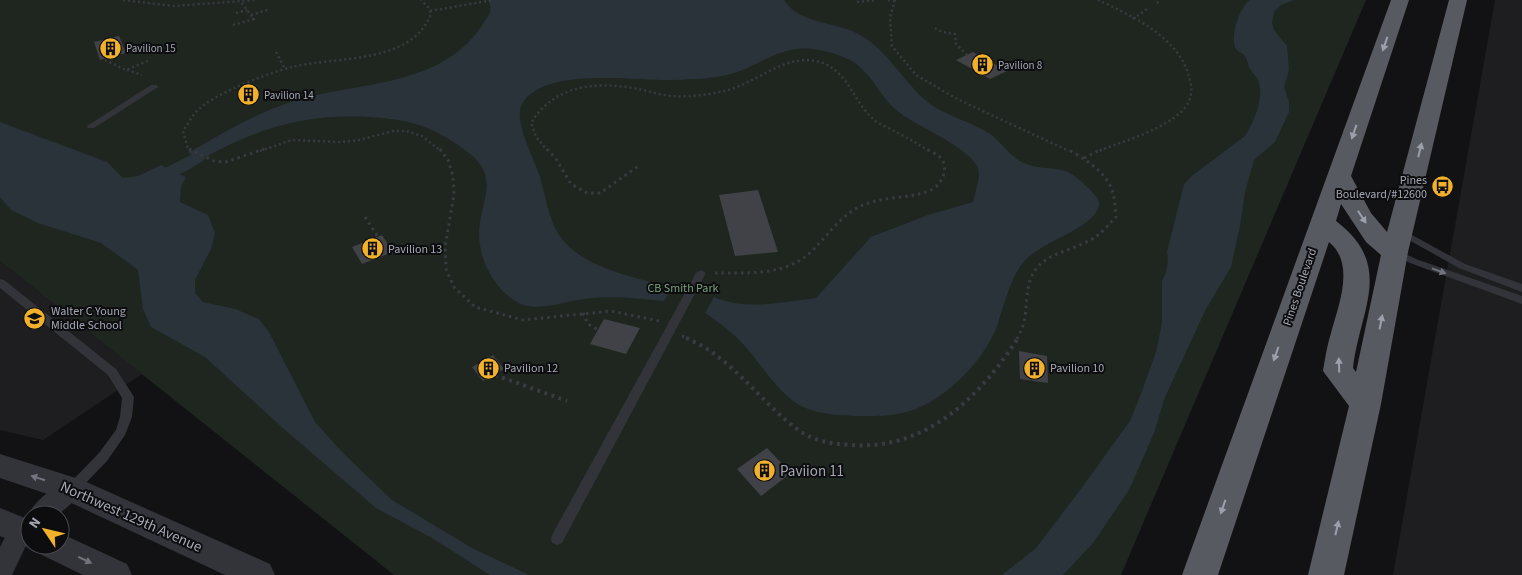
<svg xmlns="http://www.w3.org/2000/svg" width="1522" height="575" viewBox="0 0 1522 575" font-family="'Source Sans 3',sans-serif">
	<style>
		.built { fill: #1e1e21 }
		.green { fill: #1e261f }
		.water { fill: #2a3339 }
		.lines { fill: none; stroke-linecap: round; stroke-linejoin: round }
		.canal { fill: #2a3339; fill-rule: evenodd }
		.building { fill: #414247 }
		.path-far2 { stroke: #393b40; stroke-width: 2.5; stroke-dasharray: 2 3; stroke-linecap: butt }
		.path-far1 { stroke: #393b40; stroke-width: 3; stroke-dasharray: 2.5 4; stroke-linecap: butt }
		.path { stroke: #393b40; stroke-width: 4; stroke-dasharray: 3 4.5; stroke-linecap: butt }
		.service { fill: #333439; fill-rule: evenodd }
		.minor { fill: #333439; fill-rule: evenodd }
		.tertiary { fill: #333439; fill-rule: evenodd }
		.trunk { fill: #575a61; fill-rule: evenodd }
		.oneway { fill: #9ba0ac }
		.oneway2 { fill: #71747d }
		.labels { text-anchor: middle; dominant-baseline: central; stroke-width: 4; stroke-linejoin: round; paint-order: stroke }
		.far-poi-label { font-size: 11px; fill: #a3a8b4; stroke: #0d0d0f; text-anchor: start }
		.poi-label { font-size: 12px; fill: #a3a8b4; stroke: #0d0d0f; text-anchor: start }
		.street-label { font-size: 12px; fill: #a3a8b4; stroke: #0d0d0f }
		.park-label { font-size: 12px; fill: #7aa07d; stroke: #0d0d0f }
		.near-poi-label { font-size: 15px; fill: #a3a8b4; stroke: #0d0d0f; text-anchor: start }
		.near-street-label { font-size: 15px; fill: #a3a8b4; stroke: #0d0d0f }
	</style>
	<rect width="100%" height="100%" fill="#121214"/>
	<path class="built" d="M 1495,0 L 1522,0 L 1522,575 L 1393,575 Z
		M 0,261 L 142,374 L 43,440 L 0,430 Z"/>
	<path class="green" d="M 0,0 L 1366,0 L 1121,575 L 394,575 L 0,261 Z"/>
	<path class="water" d="M 488,0 L 784,0 C 801,26 839,21 862,36 C 886,50 903,80 924,99 C 943,116 969,120 990,134 C 1000,141 1007,152 1017,159 C 1036,172 1054,165 1070,173 C 1077,177 1098,195 1099,202 C 1101,222 1057,238 1043,247 C 1034,252 1025,259 1019,268 C 1008,286 1003,309 996,329 C 982,363 940,406 902,413 C 890,416 877,416 865,416 C 842,416 812,415 793,401 C 775,387 764,369 750,352 C 737,336 722,324 705,313 L 714,297 C 747,311 782,302 816,298 L 871,237 L 928,215 L 973,202 C 975,192 982,176 977,166 C 966,146 919,127 900,113 C 882,100 875,80 860,67 C 851,58 831,52 819,50 C 784,43 764,63 734,73 C 715,79 693,79 673,80 C 634,81 543,66 522,104 C 513,121 534,158 540,177 C 545,194 548,213 555,228 C 575,268 633,276 672,288 L 664,301 C 640,299 617,296 593,298 C 568,299 538,315 515,301 C 490,285 475,251 480,222 C 483,203 492,185 482,167 C 474,154 459,146 447,138 C 420,122 399,119 368,117 C 304,114 258,128 202,159 L 188,153 C 221,134 254,114 291,102 C 355,81 438,89 481,27 C 487,16 494,13 488,0 Z
		M 1250,0 L 1294,0 L 1281,5 L 1274,12 L 1272,23 L 1274,30 L 1287,46 L 1289,70 L 1284,87 L 1289,102 L 1289,112 L 1275,142 L 1254,160 L 1245,192 L 1240,226 L 1231,267 L 1206,309 L 1165,397 L 1154,433 L 1129,490 L 1093,543 L 1063,575 L 1002,575 L 1036,548 L 1086,482 L 1130,421 L 1142,391 L 1156,352 L 1162,323 L 1162,281 C 1167,272 1169,262 1167,252 L 1184,184 L 1193,175 L 1245,136 C 1254,122 1265,97 1258,80 C 1256,76 1252,72 1249,67 C 1248,64 1247,59 1245,56 C 1243,53 1238,52 1236,49 C 1229,38 1240,6 1250,0 Z
		M 0,122 L 107,162 L 123,178 L 138,176 L 161,165 L 186,177 L 181,186 L 180,202 L 208,215 L 215,233 L 211,249 L 195,280 L 195,293 L 203,302 L 235,309 L 259,319 L 270,334 L 315,422 L 343,453 L 392,500 L 472,548 L 529,575 L 490,575 L 432,538 L 376,508 L 285,430 L 205,357 L 151,327 L 143,309 L 138,270 L 101,243 L 38,223 L 11,210 L 0,197 Z"/>
	<g class="lines">
		<path class="canal" d="M 197,152 L 203,153 L 206,157 L 203,161 C 192,167 180,178 167,175 L 164,171 L 167,167 Z"/>
	</g>
	<path class="building" d="M 119,36 L 126,53 L 100,60 L 94,42 Z
		M 973,52 L 1007,71 L 990,79 L 956,60 Z
		M 758,190 L 778,252 L 735,256 L 719,195 Z
		M 382,235 L 393,252 L 362,264 L 352,247 Z
		M 604,319 L 640,328 L 626,354 L 590,344 Z
		M 1019,351 L 1047,356 L 1048,383 L 1020,379 Z
		M 493,355 L 504,369 L 483,381 L 472,367 Z
		M 767,448 L 791,473 L 761,496 L 737,469 Z"/>
	<g class="lines">
		<path class="path-far2" d="M 123,0 L 173,6 L 257,0
			M 888,0 L 894,1
			M 895,0 L 890,18 L 892,46 L 916,75 L 957,99 L 1069,151
			M 1098,0 C 1134,17 1180,37 1190,80 C 1193,91 1191,102 1182,111 C 1161,131 1126,140 1099,151
			M 857,2 L 876,0
			M 1157,3 L 1160,0
			M 430,11 L 493,0
			M 236,13 L 247,10
			M 251,15 L 270,9
			M 1133,19 L 1147,9
			M 233,25 L 254,19 L 241,2
			M 935,28 L 942,32 L 955,34 L 956,44 L 967,55
			M 276,52 L 285,69
			M 105,60 L 126,70 L 150,60
			M 127,70 L 142,75
			M 248,83 L 251,90
			M 191,151 L 188,149 L 183,131 C 187,125 191,118 196,112 C 212,94 268,73 292,67 C 336,56 411,65 431,14 L 428,7 L 421,0
			M 260,151 L 292,140 L 341,142 L 359,140 L 393,131 L 406,131 L 422,136 L 441,151
			M 548,151 L 536,137 L 531,123 C 555,84 597,81 638,89 C 649,91 660,95 672,96 C 689,97 707,95 724,91 C 756,84 786,52 820,62 C 848,71 853,101 873,119 C 880,125 889,128 896,132 C 908,138 918,144 929,151"/>
		<path class="path-far1" d="M 189,149 L 214,161 L 226,162 L 264,149
			M 440,149 L 448,160 L 453,176 L 454,194 L 445,247 L 446,269 L 454,287 L 475,307 L 523,320 L 611,311 L 659,321
			M 547,149 L 556,159 L 571,184 L 587,193 L 600,193 L 640,165
			M 1084,158 L 1102,149
			M 365,217 L 378,237
			M 715,273 C 749,273 787,276 813,250 C 827,236 839,218 857,208 C 880,195 908,200 931,190 C 942,185 950,167 940,157 C 937,154 931,152 927,149
			M 583,313 L 588,324 L 598,330
			M 682,336 L 689,339
			M 1017,339 C 1032,315 1021,288 1036,269 C 1048,253 1073,250 1090,240 C 1101,235 1108,225 1116,217 C 1115,209 1115,200 1113,193 C 1108,173 1084,158 1067,149"/>
		<path class="path" d="M 686,338 C 732,357 758,400 797,429 C 813,441 831,444 851,445 C 925,451 980,397 1018,338
			M 495,375 L 567,401"/>
		<path class="service" d="M 151,85 L 157,85 L 158,87 L 94,128 L 88,128 L 87,126 Z
			M 1401,229 L 1465,264 L 1522,284 L 1522,292 L 1459,268 L 1398,234 L 1396,232 L 1398,230 Z
			M 1395,249 L 1416,259 L 1522,296 L 1522,304 L 1410,263 L 1392,254 L 1390,252 L 1392,250 Z
			M 701,270 L 706,273 L 562,543 L 557,545 L 552,543 L 551,539 L 552,535 L 696,273 Z
			M 0,279 L 4,280 L 116,369 L 134,397 L 132,417 L 125,435 L 107,461 L 76,493 L 72,494 L 68,493 L 66,489 L 68,485 L 99,453 L 116,430 L 120,417 L 122,398 L 108,375 L 0,288 Z"/>
		<path class="minor" d="M 72,479 L 80,482 L 84,489 L 80,496 L 58,515 L 30,515 L 30,519 L 28,515 C 35,500 57,484 72,479 Z
			M 21,519 L 29,522 L 30,537 L 12,575 L 0,575 L 0,547 L 13,522 Z"/>
		<path class="tertiary" d="M 0,454 L 82,480 L 270,564 L 275,575 L 225,575 L 65,500 L 0,478 Z
			M 0,508 L 30,520 L 30,545 L 60,545 L 60,533 L 127,564 L 132,575 L 83,575 L 42,555 L 38,545 L 30,548 L 0,536 Z"/>
		<path class="trunk" d="M 1391,0 L 1409,0 L 1351,176 L 1371,213 L 1387,232 L 1449,0 L 1467,0 L 1408,252 L 1381,404 L 1344,575 L 1308,575 L 1349,406 L 1323,371 C 1325,358 1327,346 1331,333 C 1338,306 1356,264 1329,242 L 1218,575 L 1182,575 ZM 1341,204 L 1366,242 L 1381,255 L 1356,372 L 1353,368 C 1360,309 1395,266 1336,221 Z"/>
	</g>
	<defs><path id="oneway-solid" d="M-6-.8H1V-3.2L6.5 0L1 3.2V.8H-6Z" transform="scale(1.25)"/></defs>
	<g class="oneway">
		<use href="#oneway-solid" transform="translate(1385 44) rotate(109)"/>
		<use href="#oneway-solid" transform="translate(1354 132) rotate(109)"/>
		<use href="#oneway-solid" transform="translate(1420 150) rotate(-76)"/>
		<use href="#oneway-solid" transform="translate(1362 217) rotate(57)"/>
		<use href="#oneway-solid" transform="translate(1381 322) rotate(-79)"/>
		<use href="#oneway-solid" transform="translate(1276 354) rotate(109)"/>
		<use href="#oneway-solid" transform="translate(1339 365) rotate(-92)"/>
		<use href="#oneway-solid" transform="translate(1223 507) rotate(109)"/>
		<use href="#oneway-solid" transform="translate(1337 528) rotate(-77)"/>
	</g>
	<g class="oneway2">
		<use href="#oneway-solid" transform="translate(1439 271) rotate(20)"/>
		<use href="#oneway-solid" transform="translate(38 478) rotate(-162)"/>
		<use href="#oneway-solid" transform="translate(85 560) rotate(25)"/>
	</g>
	<defs>
		<symbol id="building-disc" viewBox="-11 -11 22 22"><circle r="9.5" fill="#f2b12b" stroke="#0d0d0f"/><path d="M-4-6H4V6H1V3H-1V6H-4ZM-2.5-4.3h1.7v1.8h-1.7ZM.8-4.3h1.7v1.8H.8ZM-2.5-1h1.7V.8h-1.7ZM.8-1h1.7V.8H.8Z" fill="#111"/></symbol>
		<symbol id="bus-disc" viewBox="-11 -11 22 22"><circle r="9.5" fill="#f2b12b" stroke="#0d0d0f"/><path d="M-5-6H5V4H4V6H2V4H-2V6H-4V4H-5ZM-3.5-4V0h7V-4ZM-3.5 1.2v1.5H-2V1.2ZM2 1.2v1.5H3.5V1.2Z" fill="#111"/></symbol>
		<symbol id="school-disc" viewBox="-11 -11 22 22"><circle r="9.5" fill="#f2b12b" stroke="#0d0d0f"/><path d="M0-5L7-2L0 1L-7-2ZM-4 1L0 2.5L4 1V4Q0 6-4 4Z" fill="#111"/></symbol>
	</defs>
	<g fill-rule="evenodd">
		<use href="#building-disc" x="98" y="36" width="25" height="25"/>
		<use href="#building-disc" x="970" y="52" width="25" height="25"/>
		<use href="#building-disc" x="236" y="82" width="25" height="25"/>
		<use href="#bus-disc" x="1430" y="174" width="25" height="25"/>
		<use href="#building-disc" x="360" y="236" width="25" height="25"/>
		<use href="#school-disc" x="22" y="306" width="25" height="25"/>
		<use href="#building-disc" x="476" y="356" width="25" height="25"/>
		<use href="#building-disc" x="1022" y="356" width="25" height="25"/>
		<use href="#building-disc" x="752" y="458" width="25" height="25"/>
	</g>
	<g class="labels">
		<g class="far-poi-label">
			<text x="126" y="48">Pavilion 15</text>
			<text x="998" y="65">Pavilion 8</text>
			<text x="264" y="95">Pavilion 14</text>
		</g>
		<g class="poi-label">
			<text x="1427" y="180" text-anchor="end">Pines<tspan x="1427" dy="14">Boulevard/#12600</tspan></text>
			<text x="388" y="249">Pavilion 13</text>
			<text x="51" y="311">Walter C Young<tspan x="51" dy="14">Middle School</tspan></text>
			<text x="504" y="368">Pavilion 12</text>
			<text x="1050" y="368">Pavilion 10</text>
		</g>
		<g class="street-label">
			<text transform="translate(1300 287) rotate(-71)">Pines Boulevard</text>
		</g>
		<g class="park-label">
			<text x="683" y="288">CB Smith Park</text>
		</g>
		<g class="near-poi-label">
			<text x="780" y="471">Paviion 11</text>
		</g>
		<g class="near-street-label">
			<text transform="translate(131 517) rotate(24)">Northwest 129th Avenue</text>
		</g>
	</g>
	<g transform="translate(45 530) rotate(305)"><circle r="24" fill="#0d0d0f" stroke="#494b51"/>
	<path d="M0-4L9 19L0 12L-9 19Z" fill="#f2b12b"/>
	<text y="-8" font-size="14" font-weight="bold" text-anchor="middle" fill="#a3a8b4">N</text>
	</g>
</svg>
